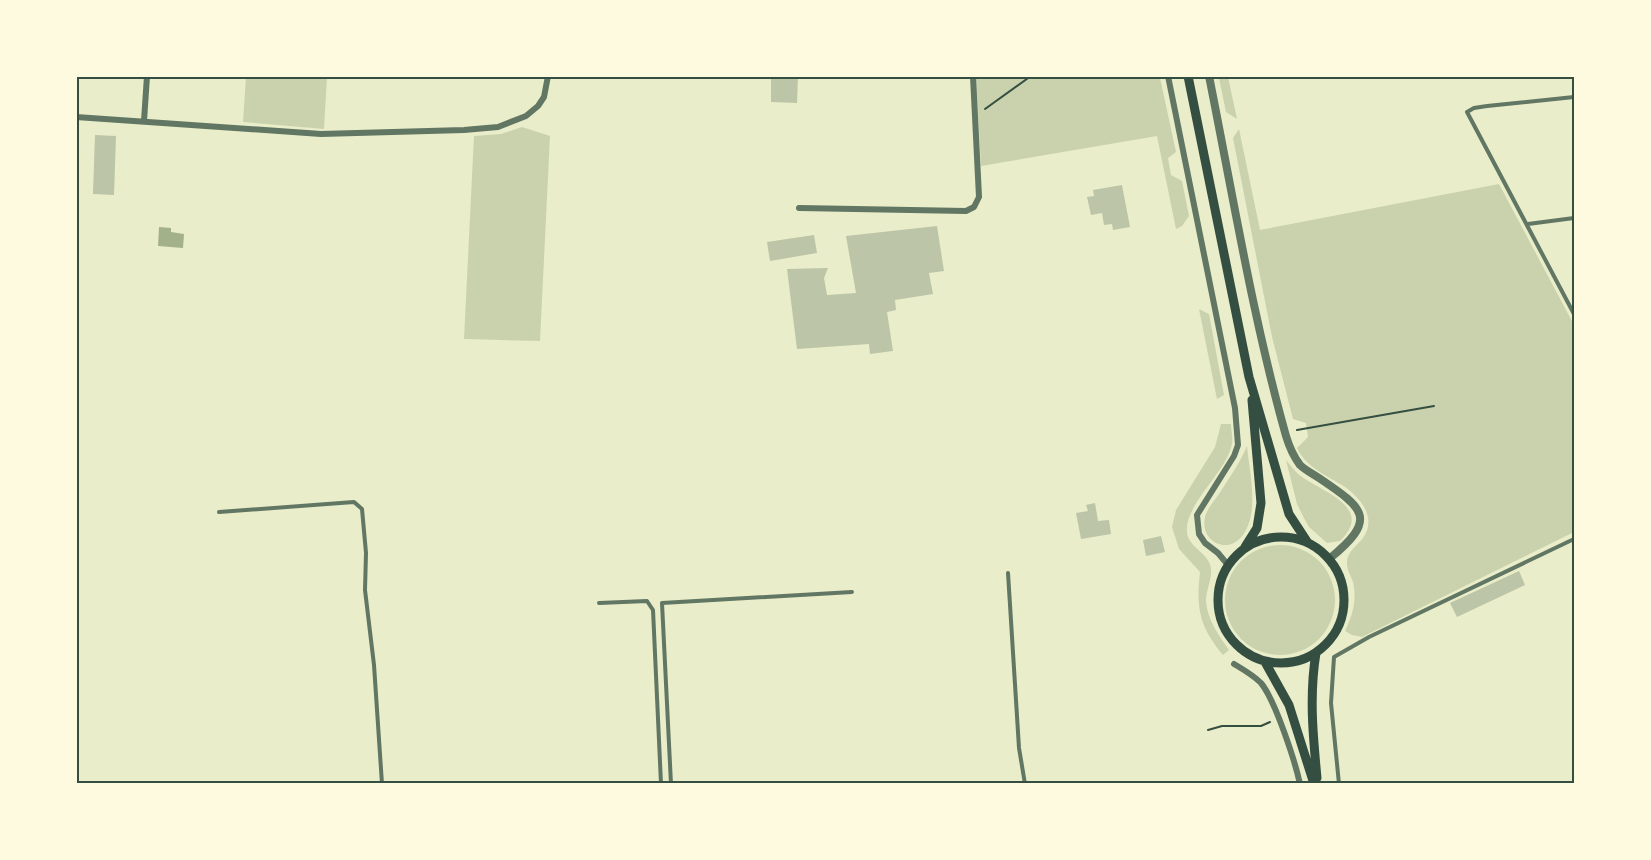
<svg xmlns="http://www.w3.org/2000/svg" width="1651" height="860" viewBox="0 0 1651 860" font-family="'Crimson Pro',serif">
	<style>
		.green { fill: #cad2ad }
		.water { fill: #a3b18a }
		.building { fill: #bcc5a7 }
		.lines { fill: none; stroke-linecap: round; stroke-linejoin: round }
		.path { stroke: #344e41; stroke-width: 2 }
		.service { stroke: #617663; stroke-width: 4 }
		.minor { stroke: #617663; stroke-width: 6 }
		.tertiary { stroke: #617663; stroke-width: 8 }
		.secondary { stroke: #344e41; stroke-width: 9 }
		.neatline { fill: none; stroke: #344e41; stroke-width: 2 }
	</style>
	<rect width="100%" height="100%" fill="#e9edc9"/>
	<path class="green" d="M 1155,76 L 1160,78 L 1176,152 L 1168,158 L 1171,175 L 1182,181 L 1189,216 L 1182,226 L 1176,229 L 1157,136 L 981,166 L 976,77 Z
		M 246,77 L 327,77 L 324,129 L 243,122 Z
		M 1221,77 L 1228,77 L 1237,119 L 1226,112 L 1219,78 Z
		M 522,127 L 550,136 L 540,341 L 464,339 L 474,136 L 501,134 Z
		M 1239,129 L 1260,230 L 1499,184 L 1574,325 L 1574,532 L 1362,637 L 1352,635 L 1345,631 C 1353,614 1357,600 1353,582 C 1351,576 1347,570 1347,564 C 1346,552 1357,546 1363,538 C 1378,517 1359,496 1342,485 C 1325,475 1305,466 1297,448 L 1308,437 L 1306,423 L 1293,419 L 1272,337 L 1233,138 Z
		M 1199,309 L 1209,314 L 1224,395 L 1217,399 Z
		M 1221,424 L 1231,424 C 1231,430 1233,437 1232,443 C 1229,470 1184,504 1187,532 C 1188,548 1210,553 1211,569 C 1212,580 1206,590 1206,601 C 1207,619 1219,636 1229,650 L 1223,655 C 1199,626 1196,608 1200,572 L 1179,549 L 1172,527 L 1176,510 L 1215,447 Z
		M 1247,446 C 1249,467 1255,493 1251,515 C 1242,562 1198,547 1205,517 C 1207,509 1214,501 1219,494 C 1229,478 1240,463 1247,446 Z
		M 1286,460 C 1291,466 1296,473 1302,477 C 1325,493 1374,508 1340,541 L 1327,543 L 1309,527 L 1304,518 L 1297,504 Z
		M1225 600a55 55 0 1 1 110 0a55 55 0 1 1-110 0Z"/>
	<path class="water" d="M 159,227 L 171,228 L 171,232 L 184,234 L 183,248 L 158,246 Z"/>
	<path class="building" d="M 771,76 L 798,76 L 797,103 L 771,102 Z
		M 95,135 L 116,136 L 114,195 L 93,194 Z
		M 1122,185 L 1130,227 L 1113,230 L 1112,224 L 1104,225 L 1102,213 L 1091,215 L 1087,197 L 1094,196 L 1093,190 Z
		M 937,226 L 944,271 L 929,273 L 933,294 L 895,300 L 896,310 L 887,312 L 893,351 L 870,354 L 869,344 L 797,349 L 787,269 L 828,268 L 824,278 L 827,295 L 856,293 L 846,236 Z
		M 814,235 L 817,253 L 770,261 L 767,242 Z
		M 1095,503 L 1098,521 L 1109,520 L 1111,534 L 1081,539 L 1076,513 L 1088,511 L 1086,505 Z
		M 1161,536 L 1165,552 L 1146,556 L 1143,540 Z
		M 1519,571 L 1525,585 L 1457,617 L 1450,603 Z"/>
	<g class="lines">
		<path class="path" d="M 985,109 L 1031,76
			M 1297,430 L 1434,406
			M 1208,730 L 1222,726 L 1261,726 L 1270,722"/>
		<path class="service" d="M 1574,97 L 1487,106 L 1474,108 L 1467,112 L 1574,314
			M 1528,224 L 1574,218
			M 219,512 L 354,502 L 362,509 L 366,553 L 365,590 L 374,665 L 382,784
			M 1008,573 L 1019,748 L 1025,784
			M 599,603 L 647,601 L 653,610 L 661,784
			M 671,784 L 662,603 L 852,592
			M 1339,784 L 1331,703 L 1334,657 L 1369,637 L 1574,539"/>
		<path class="minor" d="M 1168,76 L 1235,408 L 1238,445 L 1234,456 L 1197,515 L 1199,534 L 1205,543 L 1218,553 L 1228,565
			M 76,117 L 321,134 L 464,130 L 498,127 L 526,116 L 538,106 L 544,97 L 548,76
			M 144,121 L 147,76
			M 799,208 L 966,211 L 974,207 L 979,197 L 973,76
			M 1234,664 C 1244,670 1253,675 1261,683 C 1275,700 1295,761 1300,784"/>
		<path class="tertiary" d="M 1209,76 C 1233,196 1253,319 1286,436 C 1289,446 1294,457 1300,465 C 1305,470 1313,474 1319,478 C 1365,509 1378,519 1329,559"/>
		<path class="secondary" d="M 1188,76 L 1249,377 L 1289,514 L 1308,543
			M1218 600a63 63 0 1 1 126 0a63 63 0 1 1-126 0Z
			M 1245,547 L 1257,528 L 1261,503 L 1252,400
			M 1316,653 C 1309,695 1313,736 1317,778
			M 1265,662 L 1289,705 L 1314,784"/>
	</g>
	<rect width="1651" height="860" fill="none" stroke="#fefae0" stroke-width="156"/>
	<rect x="78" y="78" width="1495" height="704" class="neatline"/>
</svg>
